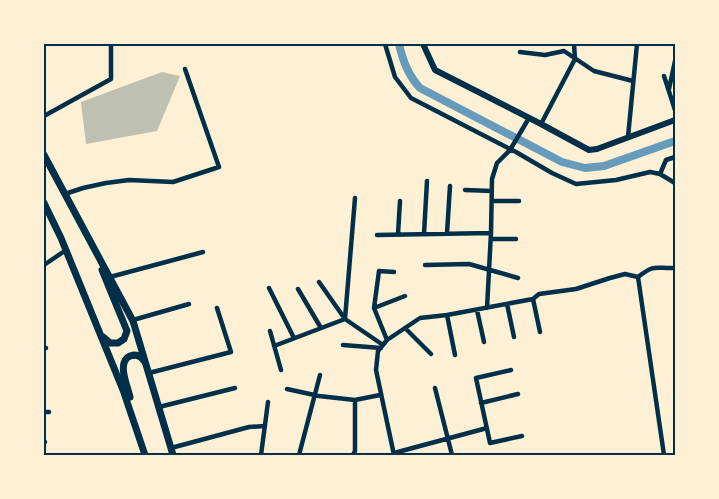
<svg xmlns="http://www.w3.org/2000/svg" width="719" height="499" viewBox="0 0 719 499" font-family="Georgia,serif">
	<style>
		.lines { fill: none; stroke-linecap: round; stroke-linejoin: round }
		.canal { stroke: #669bbc; stroke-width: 8 }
		.building { fill: #bec0b2 }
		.minor { stroke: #003049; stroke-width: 4.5 }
		.secondary { stroke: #003049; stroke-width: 6 }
		.trunk { stroke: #003049; stroke-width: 7 }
		.neatline { fill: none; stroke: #003049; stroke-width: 2 }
	</style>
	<rect width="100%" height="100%" fill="#fdf0d5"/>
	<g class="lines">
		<path class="canal" d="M 399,44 C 403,61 408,75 420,88 L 562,162 L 585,168 L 604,166 L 675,141"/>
	</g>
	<path class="building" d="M 162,72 L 180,76 L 157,131 L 86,144 L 81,102 Z"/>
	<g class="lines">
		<path class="minor" d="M 385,44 L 395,77 L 411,98 L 516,152 L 552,173 L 576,184 L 616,180 L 650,172 L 660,174 L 675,183
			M 520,52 L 545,55 L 564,51 L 594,71 L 633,81
			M 664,76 L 675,110
			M 669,89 L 675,61
			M 44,116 L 111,79 L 111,44
			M 541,124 L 575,59 L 574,44
			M 628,137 L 637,44
			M 660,174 L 666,160 L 675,157
			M 465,190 L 492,191
			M 65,194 L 83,188 L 106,183 L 129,180 L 173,182 L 219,167 L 185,69
			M 492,201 L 519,201
			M 447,233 L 450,186
			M 398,234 L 400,201
			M 424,234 L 427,181
			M 377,235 L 491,233
			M 491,239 L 516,239
			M 44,265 L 66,250
			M 425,265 L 469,264 L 518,278
			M 110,277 L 203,252
			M 638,277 L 664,455
			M 319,282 L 345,319
			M 269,288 L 294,338
			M 298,289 L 321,328
			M 533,299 L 540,332
			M 507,304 L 514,337
			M 374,308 L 405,296
			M 487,308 L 491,233 L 492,179 L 497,163 L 510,150 L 529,118
			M 477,310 L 484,342
			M 447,315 L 455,355
			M 345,319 L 355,198
			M 133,320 L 189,304
			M 405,328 L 431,354
			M 270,331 L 281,370
			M 387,340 L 374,308 L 379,271 L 394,272
			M 343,345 L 381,348
			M 274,346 L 345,319 L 383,345
			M 44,348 L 46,348
			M 511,370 L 476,378 L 490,443 L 522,436
			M 149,373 L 231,352 L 217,308
			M 435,388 L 452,455
			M 287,389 L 319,396 L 355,400 L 380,395
			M 481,403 L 518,394
			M 159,407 L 235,388
			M 44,412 L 49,412
			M 44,442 L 45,442
			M 171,448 L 249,427 L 265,426
			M 394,453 L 487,428
			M 261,455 L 268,402
			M 299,455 L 320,375
			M 353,455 L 355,451 L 355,400
			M 394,455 L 376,370 L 378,351 L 387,340 L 420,318 L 447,315 L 533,299 L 539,294 L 576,289 L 610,278 L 625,274 L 638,277 C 656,263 656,269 675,268"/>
		<path class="secondary" d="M 423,44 L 435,70 L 541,124 L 589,150 L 597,149 L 675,120"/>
		<path class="trunk" d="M 44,155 L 133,321 L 173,455
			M 44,203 L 61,238 L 123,390 L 145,455
			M 102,270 L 127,331 L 124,339 L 118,343 L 110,343 L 103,337
			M 130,397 C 128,387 116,362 130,356 C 136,354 141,356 144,361"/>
	</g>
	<rect width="719" height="499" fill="none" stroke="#fdf0d5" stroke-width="90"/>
	<rect x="45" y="45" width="629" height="409" class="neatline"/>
</svg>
